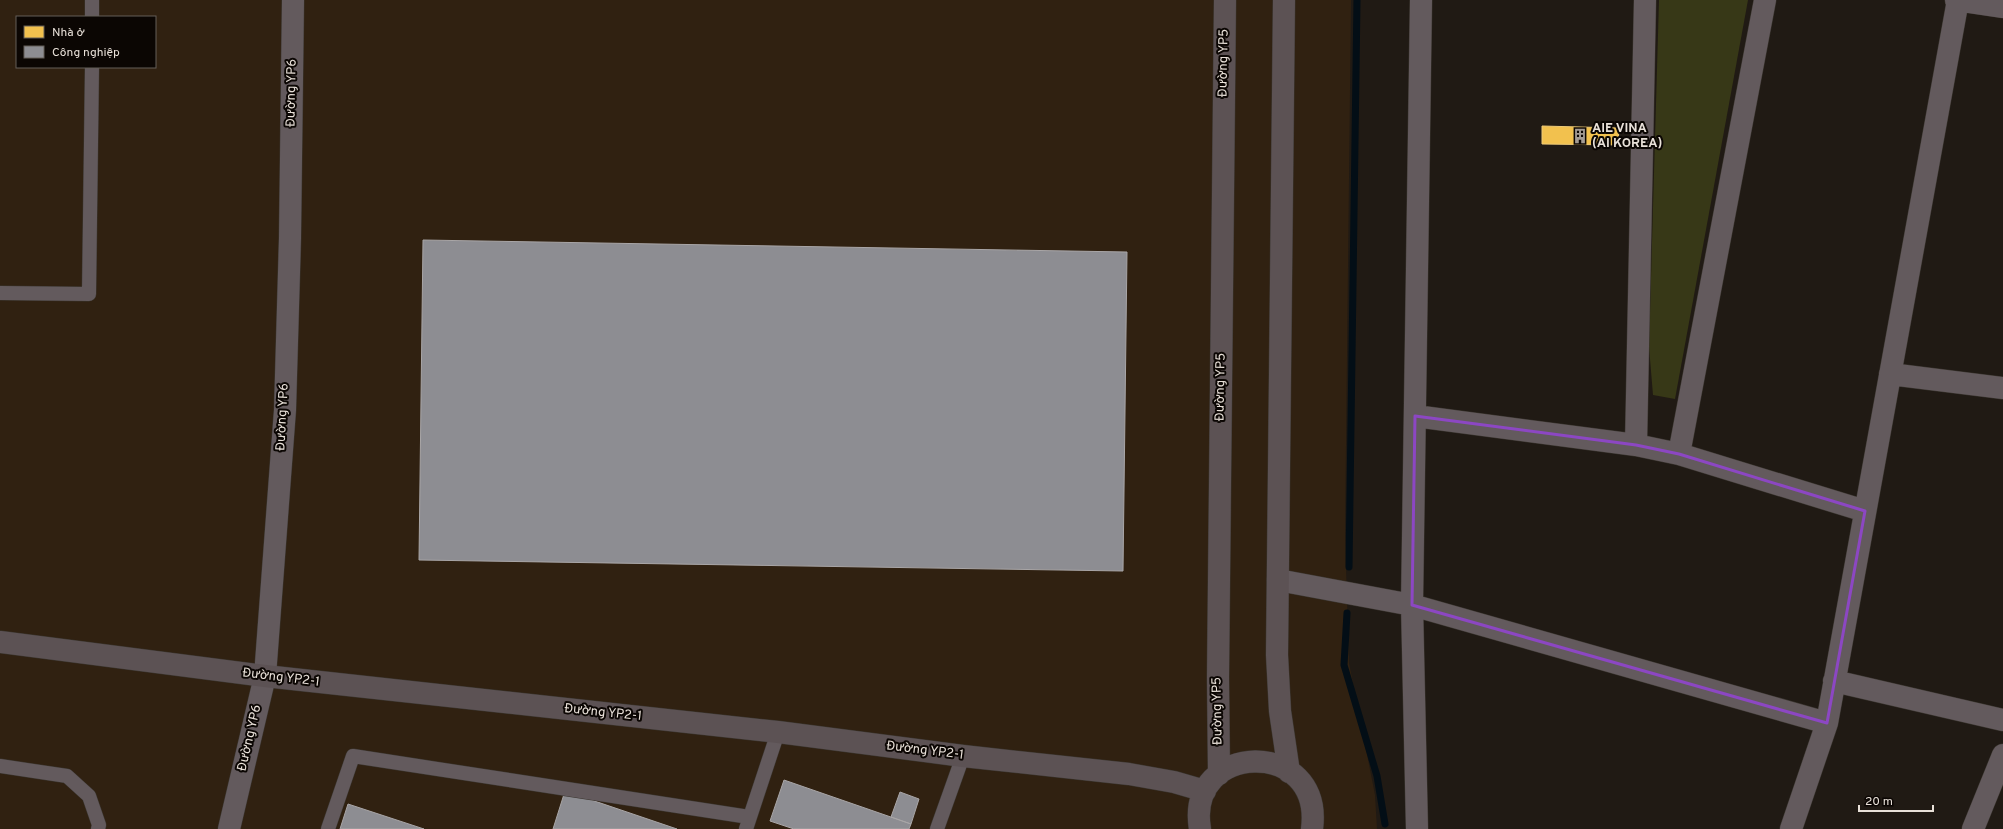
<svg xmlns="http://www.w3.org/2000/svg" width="2003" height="829" viewBox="0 0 2003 829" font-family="Overpass,sans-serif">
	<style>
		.built { fill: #302111; fill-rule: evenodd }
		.green { fill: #373817 }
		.homes { fill: #f2c14e; stroke: #efcb78 }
		.industry { fill: #8d8d92; stroke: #a9a6a7 }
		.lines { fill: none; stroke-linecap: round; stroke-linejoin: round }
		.stream { stroke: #030e16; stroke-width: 7 }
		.lane-casing { stroke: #3b3630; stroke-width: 15 }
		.street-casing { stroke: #3b3630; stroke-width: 23 }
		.secondary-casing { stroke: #3b3630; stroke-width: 23 }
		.lane { stroke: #635a5d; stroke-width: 14 }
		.street { stroke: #635a5d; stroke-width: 22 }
		.secondary { stroke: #5c5254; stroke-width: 22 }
		.marked { fill: none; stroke: #8c47c3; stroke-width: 3; stroke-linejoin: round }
		.labels { text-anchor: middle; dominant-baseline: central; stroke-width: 4; stroke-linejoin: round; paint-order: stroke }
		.street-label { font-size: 13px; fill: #e9e1d9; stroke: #0b0603 }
		.poi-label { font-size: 13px; font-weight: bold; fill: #e9e1d9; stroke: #0b0603; text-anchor: start }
	</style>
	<rect width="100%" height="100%" fill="#201a14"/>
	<path class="built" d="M 0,0 L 1351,0 L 1345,535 L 1349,663 L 1375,795 L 1377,829 L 0,829 ZM 17,17 L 155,17 L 155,67 L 17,67 Z"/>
	<path class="green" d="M 1659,0 L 1748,0 L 1675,399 L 1653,395 L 1649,347 Z"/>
	<path class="homes" d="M 1542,126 L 1619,128 L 1618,145 L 1542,144 Z"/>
	<path class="industry" d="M 423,240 L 1127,252 L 1123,571 L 419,560 Z
		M 784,780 L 911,824 L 909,829 L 794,829 L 770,821 Z
		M 565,791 L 677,829 L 553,829 Z
		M 900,792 L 919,799 L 911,824 L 891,817 Z
		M 348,804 L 424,829 L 340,829 Z"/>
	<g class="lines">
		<path class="stream" d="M 1349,567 L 1357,0
			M 1347,613 L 1344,665 L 1377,776 L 1385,824"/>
		<defs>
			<path id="lane" d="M 92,17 L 92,0
				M 0,293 L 89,294 L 92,67
				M 0,766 L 67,776 L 89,796 L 99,825 L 98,829
				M 328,829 L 353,756 L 749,817
				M 746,829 L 778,732
				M 937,829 L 963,756"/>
			<path id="street" d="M 1956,0 L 2003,7
				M 1890,374 L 2003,388
				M 1415,416 L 1636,445 L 1679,454 L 1865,511
				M 1636,445 L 1645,0
				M 1679,454 L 1765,0
				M 1278,580 L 1412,605 L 1827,723 L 1958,0
				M 1834,681 L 2003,720
				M 229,829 L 265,676 L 285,410 L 290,238 L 293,0
				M 1417,829 L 1412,605 L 1421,0
				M 1791,829 L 1827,723
				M 1973,829 L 2003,755"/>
			<path id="secondary" d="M 1284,0 L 1277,655 L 1280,711 L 1289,772
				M 0,642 L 265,676 L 778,732 L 963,756 L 1129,774 L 1174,782 L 1205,791
				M 1219,774 L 1218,678 L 1225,0
				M 1200,829 C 1185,741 1324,737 1312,829"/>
		</defs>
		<use href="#lane" class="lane-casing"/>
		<use href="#street" class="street-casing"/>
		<use href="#secondary" class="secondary-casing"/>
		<use href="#lane" class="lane"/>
		<use href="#street" class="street"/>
		<use href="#secondary" class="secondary"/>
	</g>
	<path class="marked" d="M 1415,416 L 1636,445 L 1679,454 L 1865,511 L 1827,723 L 1412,605 Z"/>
	<defs>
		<symbol id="building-bare" viewBox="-9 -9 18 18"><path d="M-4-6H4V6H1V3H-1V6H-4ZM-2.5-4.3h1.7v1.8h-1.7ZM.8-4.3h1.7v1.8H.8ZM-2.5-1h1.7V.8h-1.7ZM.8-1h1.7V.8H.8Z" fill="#a39b94" stroke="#0b0603" stroke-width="2.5" paint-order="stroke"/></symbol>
	</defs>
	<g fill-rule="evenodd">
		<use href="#building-bare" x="1569" y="125" width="22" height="22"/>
	</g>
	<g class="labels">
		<g class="street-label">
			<text transform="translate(1224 63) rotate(-89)">Đường YP5</text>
			<text transform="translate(292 93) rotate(-89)">Đường YP6</text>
			<text transform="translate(1221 387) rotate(-89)">Đường YP5</text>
			<text transform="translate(283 417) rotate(-87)">Đường YP6</text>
			<text transform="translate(281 678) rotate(7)">Đường YP2-1</text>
			<text transform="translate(1218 711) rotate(-91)">Đường YP5</text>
			<text transform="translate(603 713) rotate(6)">Đường YP2-1</text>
			<text transform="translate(250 738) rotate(-77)">Đường YP6</text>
			<text transform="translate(925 751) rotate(7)">Đường YP2-1</text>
		</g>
		<g class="poi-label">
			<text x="1592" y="129">AIE VINA<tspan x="1592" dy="15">(AI KOREA)</tspan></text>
		</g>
	</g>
	<rect x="16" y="16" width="140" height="52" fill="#0b0603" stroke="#645e59"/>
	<rect x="24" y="26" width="20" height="12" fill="#f2c14e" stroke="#645e59"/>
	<text x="52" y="36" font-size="12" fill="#e9e1d9">Nhà ở</text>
	<rect x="24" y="46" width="20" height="12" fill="#8d8d92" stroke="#645e59"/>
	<text x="52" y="56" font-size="12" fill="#e9e1d9">Công nghiệp</text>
	<path d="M1859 805v6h74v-6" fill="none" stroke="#e9e1d9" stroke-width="2"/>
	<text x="1865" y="805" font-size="12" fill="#e9e1d9" stroke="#0b0603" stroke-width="3" paint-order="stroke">20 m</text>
</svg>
